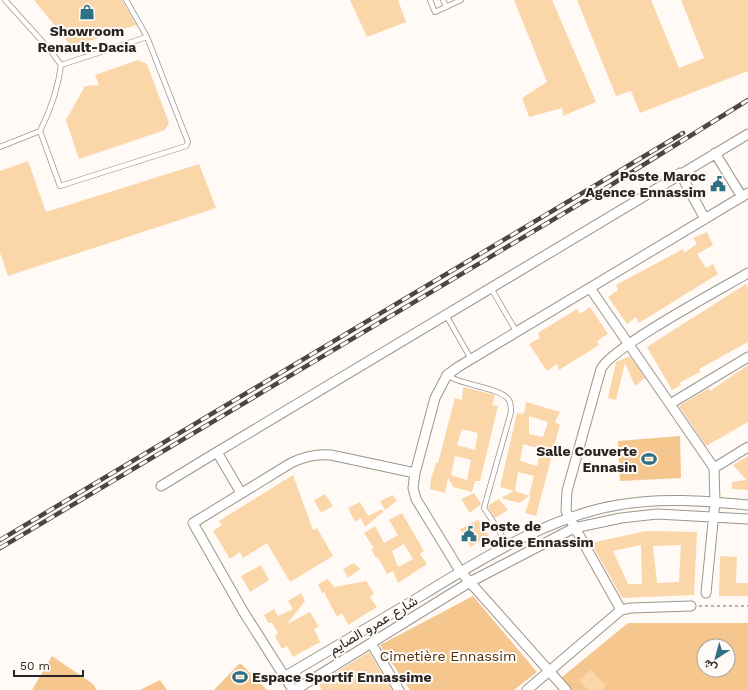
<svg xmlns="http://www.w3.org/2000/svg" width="748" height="690" viewBox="0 0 748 690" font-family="'Work Sans',Vazirmatn,sans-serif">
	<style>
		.green { fill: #f5c78e; fill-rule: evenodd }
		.building { fill: #fbd6a9; fill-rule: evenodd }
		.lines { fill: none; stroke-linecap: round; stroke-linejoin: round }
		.lane-casing { stroke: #9c958d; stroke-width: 6 }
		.street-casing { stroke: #9c958d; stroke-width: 11 }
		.path { stroke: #9f9b97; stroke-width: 1.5; stroke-dasharray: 3 3; stroke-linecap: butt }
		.lane { stroke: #fff; stroke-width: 4.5 }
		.street { stroke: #fff; stroke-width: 9 }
		.rail-casing { stroke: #4a4643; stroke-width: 4.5 }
		.rail { stroke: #fffaf5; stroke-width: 3; stroke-dasharray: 9; stroke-linecap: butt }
		.labels { text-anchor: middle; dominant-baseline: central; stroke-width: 4; stroke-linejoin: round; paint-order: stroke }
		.poi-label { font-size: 14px; font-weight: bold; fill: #282522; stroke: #fffaf5; text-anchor: end }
		.street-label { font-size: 14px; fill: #282522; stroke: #fffaf5 }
		.park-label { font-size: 14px; fill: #4a3210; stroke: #fffaf5 }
	</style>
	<rect width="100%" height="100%" fill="#fffaf5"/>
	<path class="green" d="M 680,436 L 681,478 L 620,481 L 618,441 Z
		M 473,596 L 537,672 L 514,690 L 410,690 L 380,645 Z
		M 628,623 L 748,623 L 748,690 L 563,690 L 556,682 ZM 704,646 L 728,646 L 728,670 L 704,670 Z
		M 52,656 L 93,684 L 97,690 L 32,690 Z
		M 240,663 L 267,690 L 214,690 Z
		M 160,680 L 167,690 L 140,690 Z"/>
	<path class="building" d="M 34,0 L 122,0 L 136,25 L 72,47 Z
		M 350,0 L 398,0 L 406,22 L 367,37 Z
		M 514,0 L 552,0 L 596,102 L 563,116 L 562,108 L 529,117 L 522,98 L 547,82 Z
		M 577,0 L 651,0 L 679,68 L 704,58 L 681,0 L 748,0 L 748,71 L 640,113 L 631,91 L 616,96 Z
		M 138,60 L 147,64 L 169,123 L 165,130 L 79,159 L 66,120 L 85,86 L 99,85 L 95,75 Z
		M 28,161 L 46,212 L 199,164 L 216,208 L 8,276 L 0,253 L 0,171 Z
		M 707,232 L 713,245 L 697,254 L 706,268 L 713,264 L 718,274 L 639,323 L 636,317 L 627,324 L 608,297 L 618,290 L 616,285 L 683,249 L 684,253 L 697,244 L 693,238 Z
		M 746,284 L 748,289 L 748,342 L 699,369 L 700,372 L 679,383 L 681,385 L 672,390 L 647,347 Z
		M 590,307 L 608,334 L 597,341 L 599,345 L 559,370 L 557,364 L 547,371 L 529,344 L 540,338 L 538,333 L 577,309 L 580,314 Z
		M 630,356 L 645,378 L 635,386 L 625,363 L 616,400 L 608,398 L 616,362 Z
		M 748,365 L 748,422 L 706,446 L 679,406 L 709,388 L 710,391 Z
		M 463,387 L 495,395 L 492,405 L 498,406 L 480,481 L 475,481 L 472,492 L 453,487 L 448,478 L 445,493 L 430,489 L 431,479 L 436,463 L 438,463 L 455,398 L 462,400 ZM 462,429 L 478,433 L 475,450 L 457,445 ZM 455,456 L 471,460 L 467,480 L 451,475 Z
		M 526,402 L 560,412 L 555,422 L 560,425 L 558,432 L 536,516 L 525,513 L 531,495 L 519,503 L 501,498 L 514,491 L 500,487 L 517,413 L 524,414 ZM 529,416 L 548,422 L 543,437 L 529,434 ZM 523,444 L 541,449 L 537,466 L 520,461 ZM 518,472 L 534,476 L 529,496 L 515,491 Z
		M 748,456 L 748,490 L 732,489 L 732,482 L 746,480 L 733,465 Z
		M 293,475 L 313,530 L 317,528 L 333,556 L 290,582 L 267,543 L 243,558 L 240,552 L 230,559 L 213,531 L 222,525 L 219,521 Z
		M 474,493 L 481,504 L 470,513 L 461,499 Z
		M 325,494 L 333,506 L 321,513 L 314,500 Z
		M 393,495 L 397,501 L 385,510 L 380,501 Z
		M 499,499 L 508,510 L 495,518 L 488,507 L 489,505 Z
		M 360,502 L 368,516 L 382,509 L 383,512 L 365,527 L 361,518 L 355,522 L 348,508 Z
		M 402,513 L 424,551 L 420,554 L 427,564 L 398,583 L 393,571 L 387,574 L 378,557 L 376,558 L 371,549 L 374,548 L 364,533 L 375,526 L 384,543 L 398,535 L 389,520 ZM 404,544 L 413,559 L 398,567 L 392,551 Z
		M 478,520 L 489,536 L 470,547 L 460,529 Z
		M 646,531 L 697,532 L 694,595 L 622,598 L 591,543 ZM 641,545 L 642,584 L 628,584 L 613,551 ZM 681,545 L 679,582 L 657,583 L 653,546 Z
		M 720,556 L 737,557 L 736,583 L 748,583 L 748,596 L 719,596 Z
		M 354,563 L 360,569 L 348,578 L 343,569 Z
		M 261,565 L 269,580 L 250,592 L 241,576 Z
		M 328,579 L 334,587 L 366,581 L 374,593 L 370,597 L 377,607 L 348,625 L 342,613 L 337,617 L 324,592 L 322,593 L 318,584 Z
		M 301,593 L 305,601 L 287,624 L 310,612 L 319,627 L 314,629 L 320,642 L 293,657 L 287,646 L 282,649 L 275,636 L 278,633 L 272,623 L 268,623 L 264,615 L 274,609 L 278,616 L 293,609 L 288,601 Z
		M 369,652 L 392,690 L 322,690 L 318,683 Z
		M 591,670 L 606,686 L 601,690 L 588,690 L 579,680 Z"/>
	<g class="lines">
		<defs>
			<path id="lane" d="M 5,0 L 50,50 L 61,65
				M 430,0 L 435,12 L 461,0
				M 443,0 L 446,6
				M 40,131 L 60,186 L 186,146 L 188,142 L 147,37 L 126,0
				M 0,147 L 40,131 C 51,109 58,90 61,65 L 147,37
				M 491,288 L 516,331
				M 446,315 L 471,359
				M 447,375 C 462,386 500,387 509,400 C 511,404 511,408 511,412 L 484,508 L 500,532 L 506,546"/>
			<path id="street" d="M 715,153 L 742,197
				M 680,173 L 705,219
				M 590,288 L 714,468
				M 670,404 L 748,357
				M 161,486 L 217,452
				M 241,493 L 217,452 L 748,134
				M 706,593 L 715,502 L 714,468 L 748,447
				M 621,610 L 569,517 L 566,511 L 567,491 L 601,369 C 612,347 721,289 748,273
				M 371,643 L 399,690
				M 284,677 C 325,653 366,629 406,605 C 470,566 545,517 618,505 C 661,497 705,501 748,505
				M 293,690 L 243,611 L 193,523 L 291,463 C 305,456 316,454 331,455 L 415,473
				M 295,690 L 470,582 L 574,528 L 621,518 L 657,514 L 748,519
				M 527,690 L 621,610 L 631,608 L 691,606
				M 566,690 L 460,571 L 416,499 L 413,488 L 415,473 L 435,398 L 447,375 L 458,367 L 748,193"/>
		</defs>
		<use href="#lane" class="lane-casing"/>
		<use href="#street" class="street-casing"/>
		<path class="path" d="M 699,606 L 748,606"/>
		<use href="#lane" class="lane"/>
		<use href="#street" class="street"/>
		<defs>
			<path id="rail" d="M 0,540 L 683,133
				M 0,548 L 598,193 L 748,100"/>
		</defs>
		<use href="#rail" class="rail-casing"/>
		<use href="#rail" class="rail"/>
	</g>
	<defs>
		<symbol id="shop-bare" viewBox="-9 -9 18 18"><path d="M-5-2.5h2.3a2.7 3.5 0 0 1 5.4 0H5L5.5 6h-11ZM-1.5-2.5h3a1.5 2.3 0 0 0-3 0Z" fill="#307084" stroke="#fffaf5" stroke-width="2.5" paint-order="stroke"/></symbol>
		<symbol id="civic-bare" viewBox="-9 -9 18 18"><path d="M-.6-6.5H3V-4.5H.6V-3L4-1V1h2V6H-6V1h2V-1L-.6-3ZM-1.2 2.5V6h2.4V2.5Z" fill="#307084" stroke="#fffaf5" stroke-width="2.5" paint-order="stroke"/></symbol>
		<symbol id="stadium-bare" viewBox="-9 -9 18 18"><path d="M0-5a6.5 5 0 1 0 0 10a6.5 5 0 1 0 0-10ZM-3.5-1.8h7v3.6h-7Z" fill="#307084" stroke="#fffaf5" stroke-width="2.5" paint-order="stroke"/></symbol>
	</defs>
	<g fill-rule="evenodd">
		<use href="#shop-bare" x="76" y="1" width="22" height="22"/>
		<use href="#civic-bare" x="707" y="173" width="22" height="22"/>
		<use href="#stadium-bare" x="638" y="448" width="22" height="22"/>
		<use href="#civic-bare" x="458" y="523" width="22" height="22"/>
		<use href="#stadium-bare" x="229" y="666" width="22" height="22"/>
	</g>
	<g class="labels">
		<g class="poi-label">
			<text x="87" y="31" text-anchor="middle">Showroom<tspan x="87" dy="16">Renault-Dacia</tspan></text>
			<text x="706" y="176">Poste Maroc<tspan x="706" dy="16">Agence Ennassim</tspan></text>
			<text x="637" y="451">Salle Couverte<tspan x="637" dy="16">Ennasin</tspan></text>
			<text x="481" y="526" text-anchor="start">Poste de<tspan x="481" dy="16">Police Ennassim</tspan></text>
			<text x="252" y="677" text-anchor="start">Espace Sportif Ennassime</text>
		</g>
		<g class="street-label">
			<text transform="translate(373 625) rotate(-31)">شارع عمرو الصايم</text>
		</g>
		<g class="park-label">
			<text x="448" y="656">Cimetière Ennassim</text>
		</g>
	</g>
	<g transform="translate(716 658) rotate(216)"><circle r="19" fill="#fffaf5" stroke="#a9a5a1"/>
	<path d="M0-3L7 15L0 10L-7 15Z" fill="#307084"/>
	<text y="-6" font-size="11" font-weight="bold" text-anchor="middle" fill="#282522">ش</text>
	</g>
	<path d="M14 670v6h69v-6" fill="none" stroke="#282522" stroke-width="2"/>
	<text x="20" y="670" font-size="12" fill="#282522" stroke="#fffaf5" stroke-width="3" paint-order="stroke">50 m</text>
</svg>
